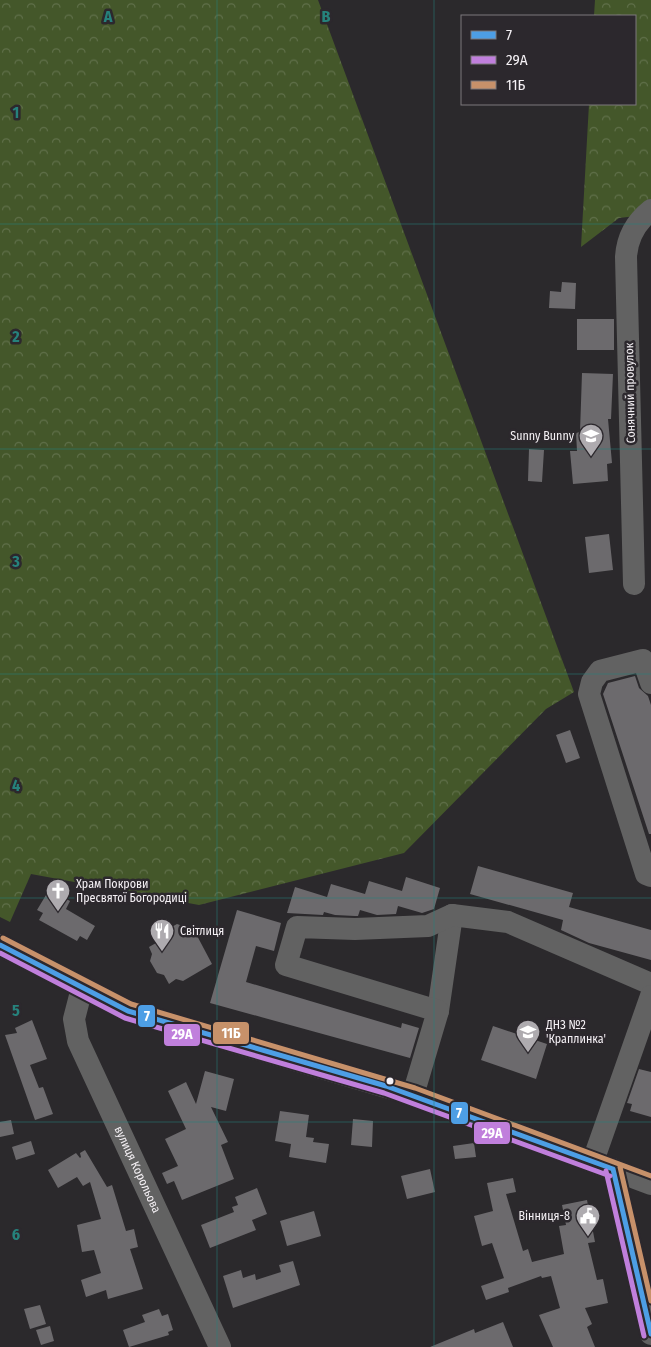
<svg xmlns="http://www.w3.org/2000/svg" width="651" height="1347" viewBox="0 0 651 1347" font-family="'Fira Sans Condensed',sans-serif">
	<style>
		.forest { fill: url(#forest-crowns) }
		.building { fill: #6c6a6d }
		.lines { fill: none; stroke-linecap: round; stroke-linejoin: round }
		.minor { stroke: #626262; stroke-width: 22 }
		.bus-1-casing { stroke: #2c282d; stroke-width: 9 }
		.bus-2-casing { stroke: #2c282d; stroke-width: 9 }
		.bus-3-casing { stroke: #2c282d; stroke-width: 9 }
		.bus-1 { stroke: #4d9ee5; stroke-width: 5 }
		.bus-2 { stroke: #c07fdc; stroke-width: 5 }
		.bus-3 { stroke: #c7916a; stroke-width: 5 }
		.grid { fill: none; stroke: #26827c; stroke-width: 1; stroke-opacity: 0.55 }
		.bus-dot { fill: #f5f1f5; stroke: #2c282d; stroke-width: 2 }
		.labels { text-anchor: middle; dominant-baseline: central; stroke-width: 5; stroke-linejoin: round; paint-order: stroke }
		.street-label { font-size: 12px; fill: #f5f1f5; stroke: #2c282d }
		.poi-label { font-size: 12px; fill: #f5f1f5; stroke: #2c282d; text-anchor: start }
		.grid-label { font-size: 16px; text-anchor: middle; font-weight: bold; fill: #26827c; stroke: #2c282d; stroke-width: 5; stroke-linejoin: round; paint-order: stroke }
		.line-badge { stroke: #2c282d; stroke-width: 2 }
		.badge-label { font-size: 14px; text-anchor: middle; font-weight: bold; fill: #fff }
	</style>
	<defs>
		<pattern id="forest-crowns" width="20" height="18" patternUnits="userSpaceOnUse" patternTransform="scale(1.25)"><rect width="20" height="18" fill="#44572a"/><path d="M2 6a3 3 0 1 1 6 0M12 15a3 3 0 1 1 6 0" fill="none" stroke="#60704a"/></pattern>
	</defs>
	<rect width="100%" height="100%" fill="#2b292c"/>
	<path class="forest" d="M 0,0 L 318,0 L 574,692 L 546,709 L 404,853 L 199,905 L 31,874 L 10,922 L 0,917 Z
		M 595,0 L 651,0 L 651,210 L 645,215 L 619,218 L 581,247 L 589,104 L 635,104 L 635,16 L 594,16 Z"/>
	<path class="building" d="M 562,282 L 576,283 L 575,309 L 549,308 L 550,291 L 561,292 Z
		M 577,319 L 614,319 L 614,350 L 577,350 Z
		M 582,373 L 613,374 L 611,419 L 608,419 L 612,463 L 607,464 L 608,481 L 573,484 L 570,451 L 577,451 L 576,433 L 580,432 Z
		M 529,449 L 544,450 L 542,482 L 528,481 Z
		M 609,534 L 613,570 L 589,573 L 585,537 Z
		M 635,676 L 639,688 L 648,696 L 651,705 L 651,834 L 649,834 L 603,694 L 608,683 Z
		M 570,730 L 580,758 L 566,763 L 556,735 Z
		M 478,866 L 573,893 L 569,907 L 651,930 L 651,960 L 589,943 L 561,930 L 563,920 L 470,894 Z
		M 406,877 L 440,888 L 434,909 L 422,913 L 398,906 L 396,914 L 377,915 L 360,910 L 358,916 L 355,916 L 335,915 L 324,912 L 323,915 L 287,913 L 295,887 L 327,897 L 331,884 L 365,894 L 369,881 L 402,891 Z
		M 57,894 L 70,901 L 66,909 L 95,926 L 87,940 L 80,936 L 77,941 L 39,920 L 43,913 L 37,910 L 46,895 L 54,900 Z
		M 237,910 L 281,923 L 274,951 L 256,946 L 246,982 L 401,1028 L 402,1023 L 419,1028 L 410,1058 L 210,1003 Z
		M 177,924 L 194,930 L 212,964 L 183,981 L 176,979 L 169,984 L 164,975 L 157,973 L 150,961 L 152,954 L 149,947 L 156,943 L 159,934 Z
		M 32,1020 L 47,1059 L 30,1065 L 39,1088 L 43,1087 L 53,1114 L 35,1120 L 5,1035 L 17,1033 L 15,1028 Z
		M 493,1026 L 547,1044 L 536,1079 L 481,1060 Z
		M 639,1069 L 651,1072 L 651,1117 L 630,1111 L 632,1104 L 627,1103 Z
		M 205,1071 L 234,1079 L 226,1111 L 211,1107 L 228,1142 L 221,1145 L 234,1179 L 182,1200 L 174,1181 L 167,1184 L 162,1173 L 178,1166 L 165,1139 L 186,1129 L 168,1091 L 186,1082 L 196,1104 Z
		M 280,1111 L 309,1115 L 306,1137 L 314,1138 L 313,1142 L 329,1144 L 326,1163 L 289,1157 L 291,1144 L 275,1141 Z
		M 353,1119 L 373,1121 L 372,1147 L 351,1145 Z
		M 11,1120 L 14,1134 L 0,1137 L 0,1122 Z
		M 31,1141 L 35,1154 L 16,1160 L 12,1147 Z
		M 474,1143 L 476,1157 L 455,1159 L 453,1146 Z
		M 85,1150 L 107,1187 L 112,1185 L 126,1231 L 134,1229 L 138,1247 L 130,1249 L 143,1289 L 108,1299 L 106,1290 L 86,1297 L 81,1280 L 101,1273 L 94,1250 L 82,1252 L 77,1225 L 101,1219 L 90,1182 L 83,1186 L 77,1177 L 58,1188 L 48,1170 L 76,1153 L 80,1158 L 81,1157 L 80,1153 Z
		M 430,1169 L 435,1192 L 407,1199 L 401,1176 Z
		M 513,1178 L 516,1192 L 506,1194 L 523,1251 L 528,1249 L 532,1262 L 564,1254 L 559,1226 L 566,1225 L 562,1205 L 587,1200 L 595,1242 L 588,1243 L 597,1280 L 603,1279 L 608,1303 L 585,1308 L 592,1324 L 587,1327 L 595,1347 L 553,1347 L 539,1315 L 560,1308 L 551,1276 L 542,1278 L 541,1276 L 508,1288 L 509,1292 L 486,1300 L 481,1286 L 504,1278 L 507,1287 L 492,1243 L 482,1246 L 474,1216 L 493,1211 L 487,1183 Z
		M 257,1188 L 267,1214 L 252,1220 L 256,1230 L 210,1248 L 201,1225 L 234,1212 L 232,1207 L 238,1205 L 235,1197 Z
		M 314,1211 L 321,1236 L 287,1246 L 280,1221 Z
		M 293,1261 L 300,1285 L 233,1308 L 223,1276 L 241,1270 L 243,1278 L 255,1274 L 256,1280 L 281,1272 L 279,1265 Z
		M 40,1305 L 46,1324 L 30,1329 L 24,1309 Z
		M 159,1309 L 162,1316 L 168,1314 L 173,1330 L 168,1332 L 169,1335 L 129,1347 L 123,1330 L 145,1322 L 142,1315 Z
		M 503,1322 L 513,1347 L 430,1347 L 474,1329 L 475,1333 Z
		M 50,1326 L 54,1341 L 41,1345 L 36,1330 Z"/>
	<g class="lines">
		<g class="minor">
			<path d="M 634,584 L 626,257 C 627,238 636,222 651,210"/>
			<path d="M 651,683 L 643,660 L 600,671 L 592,682 L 589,694 L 646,874 L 651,876"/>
			<path d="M 0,945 L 128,1011 L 413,1095 L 651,1184"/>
			<path id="s1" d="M 82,988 L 74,1019 L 78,1041 L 220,1347"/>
			<path d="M 438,1011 L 452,915"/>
			<path d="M 413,1095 L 438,1011 L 286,965 L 297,927 L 355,929 L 428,926 L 452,915 L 508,922 L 651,984"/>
			<path d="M 593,1161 L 651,996"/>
			<path d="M 613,1169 L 651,1334"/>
		</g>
		<defs>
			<path id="bus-1" d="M 0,945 L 128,1011 L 386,1086 L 613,1169
				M 613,1169 L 651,1334"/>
			<path id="bus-2" d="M 0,953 L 125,1018 L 384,1093 L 610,1176
				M 606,1171 L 644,1336"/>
			<path id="bus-3" d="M 3,938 L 131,1004 L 415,1088 L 651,1176
				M 620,1167 L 651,1301"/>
		</defs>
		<use href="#bus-1" class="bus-1-casing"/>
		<use href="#bus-2" class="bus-2-casing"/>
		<use href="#bus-3" class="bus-3-casing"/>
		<use href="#bus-1" class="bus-1"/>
		<use href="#bus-2" class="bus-2"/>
		<use href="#bus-3" class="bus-3"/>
	</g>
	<path class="grid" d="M 217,0 L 217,1347M 434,0 L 434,1347M 0,224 L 651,224M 0,449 L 651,449M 0,674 L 651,674M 0,898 L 651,898M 0,1122 L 651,1122"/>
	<defs>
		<symbol id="school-pin" viewBox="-11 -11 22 30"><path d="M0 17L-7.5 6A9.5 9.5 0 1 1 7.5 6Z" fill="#aeabaf" stroke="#2c282d"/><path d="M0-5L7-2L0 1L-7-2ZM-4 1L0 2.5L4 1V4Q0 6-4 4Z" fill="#fff"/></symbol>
		<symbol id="church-pin" viewBox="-11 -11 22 30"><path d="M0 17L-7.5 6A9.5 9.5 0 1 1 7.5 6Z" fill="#aeabaf" stroke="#2c282d"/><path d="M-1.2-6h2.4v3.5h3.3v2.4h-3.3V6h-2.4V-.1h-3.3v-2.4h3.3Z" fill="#fff"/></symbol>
		<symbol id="restaurant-pin" viewBox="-11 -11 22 30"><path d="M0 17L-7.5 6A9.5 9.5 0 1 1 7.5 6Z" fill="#aeabaf" stroke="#2c282d"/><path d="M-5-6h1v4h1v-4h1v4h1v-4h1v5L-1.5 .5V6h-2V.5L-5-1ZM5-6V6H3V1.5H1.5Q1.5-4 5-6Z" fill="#fff"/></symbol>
		<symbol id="civic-pin" viewBox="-11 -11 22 30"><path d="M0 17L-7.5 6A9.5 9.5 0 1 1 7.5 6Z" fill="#aeabaf" stroke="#2c282d"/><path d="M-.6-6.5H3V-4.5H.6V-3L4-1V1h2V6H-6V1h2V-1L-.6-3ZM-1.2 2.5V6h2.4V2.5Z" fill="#fff"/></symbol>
	</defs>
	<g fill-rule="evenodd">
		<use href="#school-pin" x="577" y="422" width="28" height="38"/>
		<use href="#church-pin" x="44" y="877" width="28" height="38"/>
		<use href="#restaurant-pin" x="148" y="917" width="28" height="38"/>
		<use href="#school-pin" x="514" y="1018" width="28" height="38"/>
		<use href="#civic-pin" x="574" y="1202" width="28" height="38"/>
	</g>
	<circle class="bus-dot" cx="390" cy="1081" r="4.5"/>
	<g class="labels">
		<g class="street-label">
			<text transform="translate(630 393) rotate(-91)">Сонячний провулок</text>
			<text stroke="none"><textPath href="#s1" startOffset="196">вулиця Корольова</textPath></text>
		</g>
		<g class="poi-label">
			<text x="574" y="436" text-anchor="end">Sunny Bunny</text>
			<text x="76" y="884">Храм Покрови<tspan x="76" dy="14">Пресвятої Богородиці</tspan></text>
			<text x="180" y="931">Світлиця</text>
			<text x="546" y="1025">ДНЗ №2<tspan x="546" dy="14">'Краплинка'</tspan></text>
			<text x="570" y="1216" text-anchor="end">Вінниця-8</text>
		</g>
	</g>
	<g class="grid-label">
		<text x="108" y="22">A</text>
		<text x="326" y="22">B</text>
		<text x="16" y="118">1</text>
		<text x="16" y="342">2</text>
		<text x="16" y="567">3</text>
		<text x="16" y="791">4</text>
		<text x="16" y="1016">5</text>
		<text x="16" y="1240">6</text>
	</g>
	<g class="line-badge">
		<rect x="137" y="1004" width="19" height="24" rx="5" fill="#4d9ee5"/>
		<rect x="212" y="1021" width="38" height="24" rx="5" fill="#c7916a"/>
		<rect x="163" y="1023" width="38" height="24" rx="5" fill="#c07fdc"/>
		<rect x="450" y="1101" width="19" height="24" rx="5" fill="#4d9ee5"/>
		<rect x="473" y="1121" width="38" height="24" rx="5" fill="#c07fdc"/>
	</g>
	<g class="badge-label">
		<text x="147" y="1021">7</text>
		<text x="231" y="1038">11Б</text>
		<text x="182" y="1039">29А</text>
		<text x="459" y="1118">7</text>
		<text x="492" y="1138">29А</text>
	</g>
	<rect x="461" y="15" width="175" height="90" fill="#2c282d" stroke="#7c787d"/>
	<rect x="471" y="31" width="25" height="8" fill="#4d9ee5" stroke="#7c787d"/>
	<text x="506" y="40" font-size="15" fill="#f5f1f5">7</text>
	<rect x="471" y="56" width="25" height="8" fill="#c07fdc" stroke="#7c787d"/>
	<text x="506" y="65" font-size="15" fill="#f5f1f5">29А</text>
	<rect x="471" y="81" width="25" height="8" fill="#c7916a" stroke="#7c787d"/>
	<text x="506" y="90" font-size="15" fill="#f5f1f5">11Б</text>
</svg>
